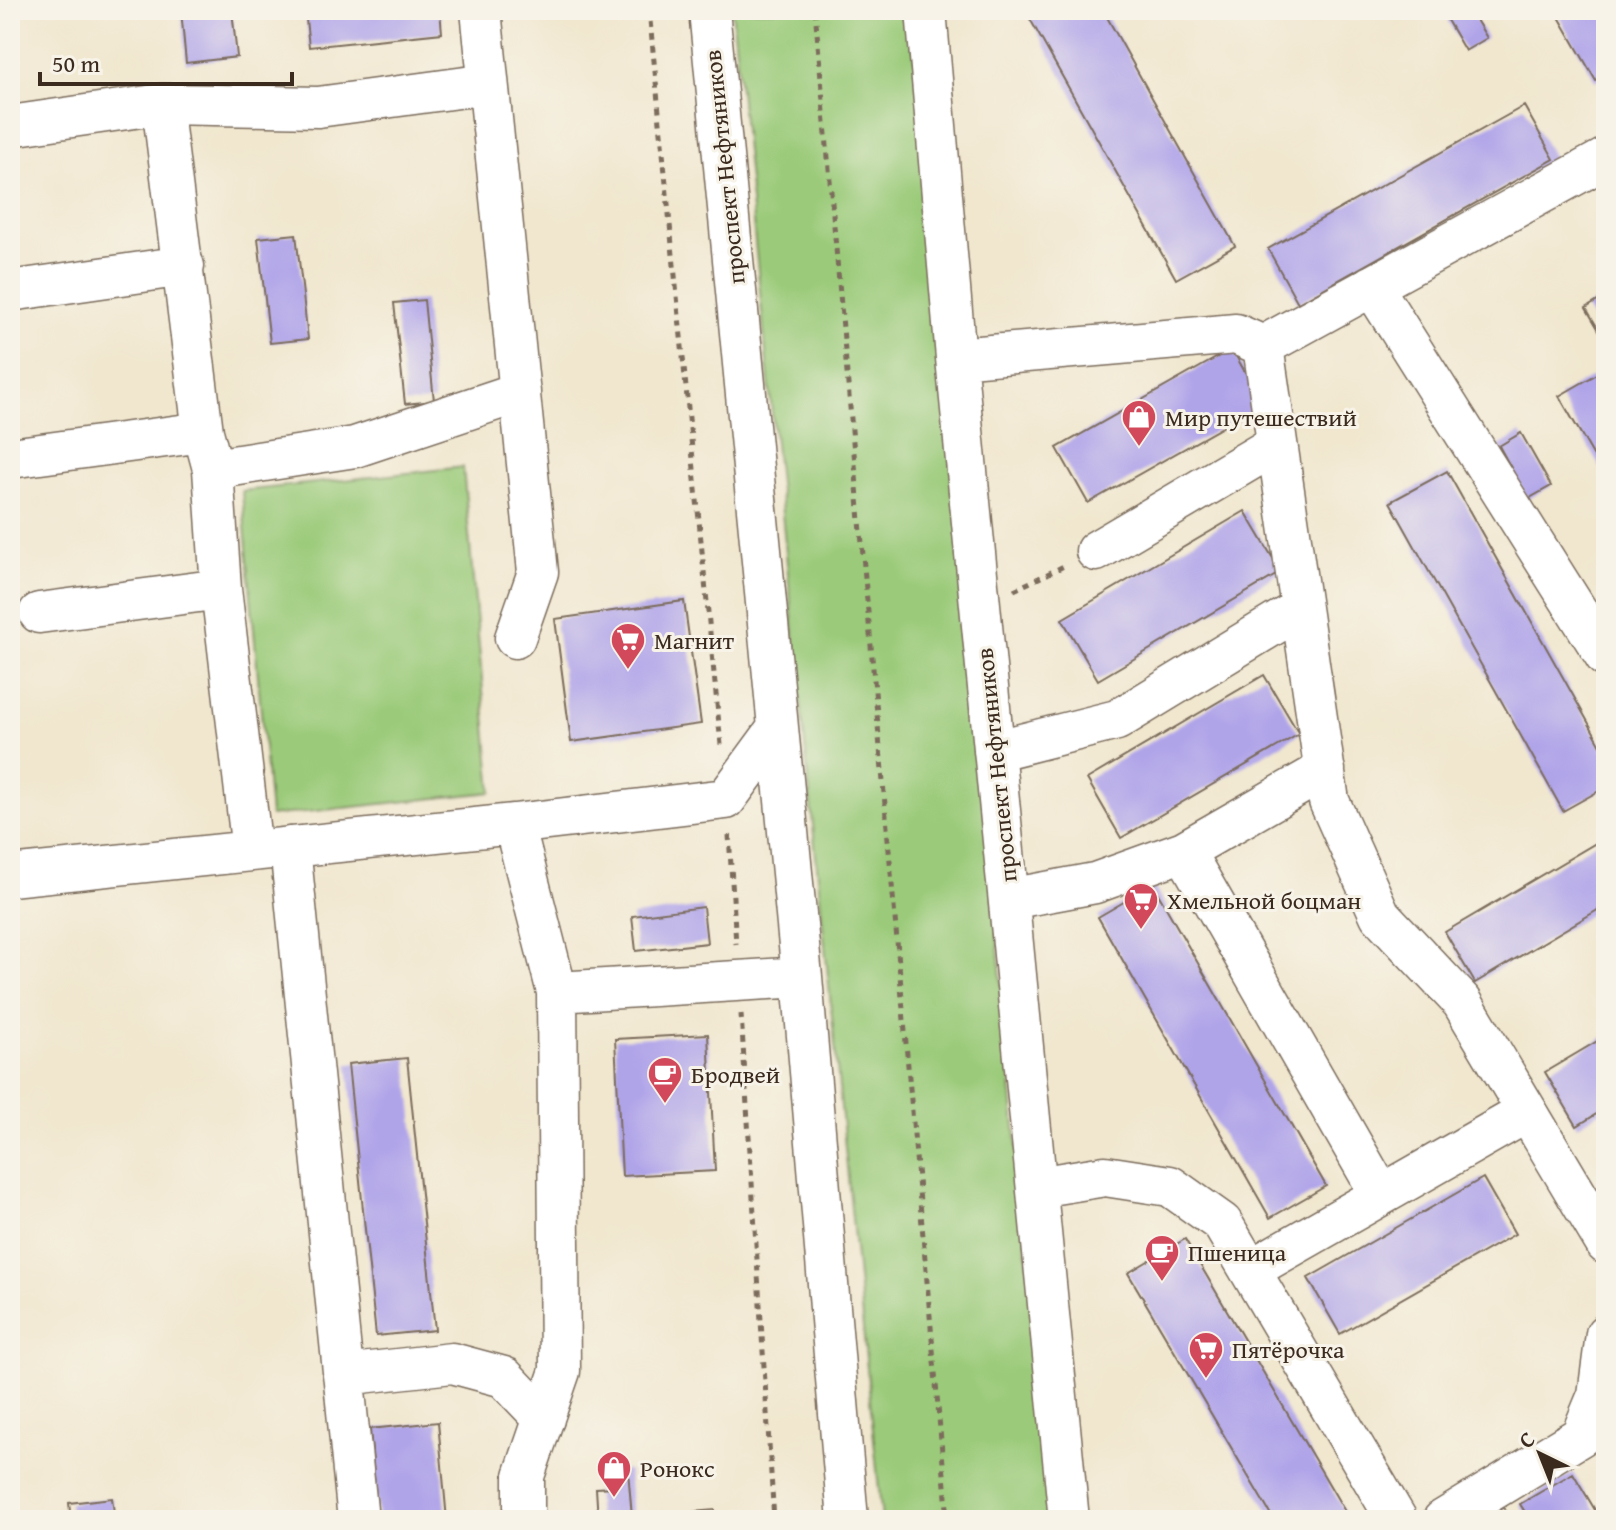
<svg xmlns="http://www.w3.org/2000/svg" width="1616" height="1530" viewBox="0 0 1616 1530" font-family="'Gentium Book Plus',serif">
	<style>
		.green { fill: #9bcb7a; stroke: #6b7a4c; stroke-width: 2 }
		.building { fill: #b0a4e9 }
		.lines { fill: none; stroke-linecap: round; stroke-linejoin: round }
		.minor-casing { stroke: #7b6c5c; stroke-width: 43 }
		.path { stroke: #7b6c5c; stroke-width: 5; stroke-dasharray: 6 6; stroke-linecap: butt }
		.minor { stroke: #fff; stroke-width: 40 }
		.labels { text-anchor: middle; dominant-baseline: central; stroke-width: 6; stroke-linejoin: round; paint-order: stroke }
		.street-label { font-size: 24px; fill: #3b2a1e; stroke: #f7f3e8 }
		.poi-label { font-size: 24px; fill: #3b2a1e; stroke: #f7f3e8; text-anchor: start }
	</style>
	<rect width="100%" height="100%" fill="#f7f3e8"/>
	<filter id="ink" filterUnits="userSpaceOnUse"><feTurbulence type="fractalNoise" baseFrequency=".0125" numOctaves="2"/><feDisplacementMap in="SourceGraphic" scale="16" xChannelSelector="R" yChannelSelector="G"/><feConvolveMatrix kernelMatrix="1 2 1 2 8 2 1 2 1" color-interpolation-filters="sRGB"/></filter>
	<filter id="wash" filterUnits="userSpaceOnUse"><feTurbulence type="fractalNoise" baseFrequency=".006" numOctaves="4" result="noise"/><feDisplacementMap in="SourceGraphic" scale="32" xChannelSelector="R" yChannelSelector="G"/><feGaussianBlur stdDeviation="1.8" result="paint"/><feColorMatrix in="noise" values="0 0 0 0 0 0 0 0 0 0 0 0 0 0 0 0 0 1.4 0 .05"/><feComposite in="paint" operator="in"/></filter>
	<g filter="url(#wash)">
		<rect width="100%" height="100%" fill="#f1e7cf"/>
		<path class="green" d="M 732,10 L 910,10 L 1052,1520 L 882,1520 Z
			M 463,467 L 492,792 L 270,816 L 242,491 Z"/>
		<g id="blocks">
			<path class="building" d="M 181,10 L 232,10 L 237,57 L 186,63 Z
				M 305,10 L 440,10 L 442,33 L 309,47 Z
				M 1025,10 L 1103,10 L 1235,246 L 1176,279 Z
				M 1464,10 L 1470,10 L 1487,38 L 1465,51 L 1447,20 Z
				M 1555,10 L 1606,10 L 1606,76 L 1596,81 Z
				M 1524,106 L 1554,159 L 1298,303 L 1268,249 Z
				M 296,234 L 308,339 L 270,343 L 258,238 Z
				M 1606,296 L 1606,342 L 1586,308 Z
				M 424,300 L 434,401 L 405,404 L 394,303 Z
				M 1232,349 L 1263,404 L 1088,503 L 1057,448 Z
				M 1606,369 L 1606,477 L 1559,396 Z
				M 1521,433 L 1551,486 L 1528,499 L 1499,446 Z
				M 1447,471 L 1606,754 L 1606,787 L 1563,811 L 1390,502 Z
				M 1245,511 L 1281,572 L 1098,680 L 1062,619 Z
				M 684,601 L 701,724 L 571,742 L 555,619 Z
				M 1264,675 L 1299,734 L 1121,838 L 1087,779 Z
				M 1606,837 L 1606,905 L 1475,983 L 1445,932 Z
				M 1153,885 L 1326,1186 L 1270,1218 L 1098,917 Z
				M 703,907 L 707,943 L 636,951 L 632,916 Z
				M 708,1034 L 715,1171 L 622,1176 L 615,1039 Z
				M 1606,1036 L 1606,1108 L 1577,1126 L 1545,1072 Z
				M 407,1058 L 435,1330 L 376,1336 L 348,1064 Z
				M 1483,1178 L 1515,1234 L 1340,1334 L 1308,1278 Z
				M 1185,1239 L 1350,1520 L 1274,1520 L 1128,1273 Z
				M 438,1422 L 447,1520 L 378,1520 L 370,1429 Z
				M 628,1470 L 632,1517 L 715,1510 L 716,1520 L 598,1520 L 596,1488 L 613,1487 L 612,1472 Z
				M 1573,1473 L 1601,1520 L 1530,1520 L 1520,1504 Z
				M 112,1498 L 115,1520 L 71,1520 L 69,1503 Z
				M 1501,1504 L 1511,1520 L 1475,1520 Z"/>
		</g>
	</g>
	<g filter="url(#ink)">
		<use href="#blocks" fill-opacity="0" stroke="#7b6c5c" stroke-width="2"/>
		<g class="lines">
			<defs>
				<path id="minor" d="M 481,10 L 538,572 L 515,638
					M 709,10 L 802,977 L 848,1520
					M 926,10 L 956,358 L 1069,1520
					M 162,104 L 318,107 L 488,84
					M 10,126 L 162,104 L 203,432 L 213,469 L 221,589 L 252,851
					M 1372,286 L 1606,657
					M 10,291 L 184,266
					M 1263,346 L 1606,158
					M 956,358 L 1236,334 L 1263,346 L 1329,801 L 1380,915 L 1462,1002 L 1606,1244
					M 18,457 L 203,432
					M 213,469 L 355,447 L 520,392
					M 1096,551 L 1277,444
					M 39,613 L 221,589
					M 994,751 L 1117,720 L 1301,608
					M 1325,770 L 1184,851 L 1381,1195
					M 514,824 L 726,799 L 778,728
					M 290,847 L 358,1520
					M 10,876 L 514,824 L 557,992 L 802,977
					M 1009,899 L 1095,883 L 1184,851
					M 1037,1187 L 1105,1176 L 1170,1186 L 1222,1223 L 1397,1520
					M 1250,1270 L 1527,1112
					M 343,1375 L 452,1363 L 504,1377 L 544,1419
					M 524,1520 L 524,1476 L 560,1371 L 557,992
					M 1443,1520 L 1581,1436 L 1598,1395 L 1606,1334"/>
			</defs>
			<use href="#minor" class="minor-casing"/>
			<path class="path" d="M 649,10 L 721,745
				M 815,10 L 948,1520
				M 1014,590 L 1066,565
				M 729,835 L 736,944
				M 741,1014 L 774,1520"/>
			<use href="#minor" class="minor"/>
		</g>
	</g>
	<defs>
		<symbol id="shop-pin" viewBox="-11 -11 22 30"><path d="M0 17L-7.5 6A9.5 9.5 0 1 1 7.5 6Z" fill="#d1495b" stroke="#f7f3e8"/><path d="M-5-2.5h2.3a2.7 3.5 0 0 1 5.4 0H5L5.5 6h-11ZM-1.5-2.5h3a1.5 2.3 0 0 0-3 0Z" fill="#fff"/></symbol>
		<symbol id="supermarket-pin" viewBox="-11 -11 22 30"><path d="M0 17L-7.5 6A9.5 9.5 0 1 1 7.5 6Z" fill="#d1495b" stroke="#f7f3e8"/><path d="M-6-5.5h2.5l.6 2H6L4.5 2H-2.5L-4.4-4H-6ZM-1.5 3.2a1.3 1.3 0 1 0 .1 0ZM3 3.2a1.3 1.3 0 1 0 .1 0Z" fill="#fff"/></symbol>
		<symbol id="cafe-pin" viewBox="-11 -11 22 30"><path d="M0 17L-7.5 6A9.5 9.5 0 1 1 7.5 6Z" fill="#d1495b" stroke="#f7f3e8"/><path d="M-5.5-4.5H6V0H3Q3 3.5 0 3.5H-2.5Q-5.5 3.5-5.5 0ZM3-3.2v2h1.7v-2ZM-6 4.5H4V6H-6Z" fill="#fff"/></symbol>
	</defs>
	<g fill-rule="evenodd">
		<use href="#shop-pin" x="1119" y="397" width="40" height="54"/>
		<use href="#supermarket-pin" x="608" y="620" width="40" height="54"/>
		<use href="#supermarket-pin" x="1121" y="880" width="40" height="54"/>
		<use href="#cafe-pin" x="645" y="1054" width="40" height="54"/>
		<use href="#cafe-pin" x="1142" y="1232" width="40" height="54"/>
		<use href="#supermarket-pin" x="1186" y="1329" width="40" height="54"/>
		<use href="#shop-pin" x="594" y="1448" width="40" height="54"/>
	</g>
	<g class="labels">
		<g class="street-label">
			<text transform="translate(724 167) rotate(-96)">проспект Нефтяников</text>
			<text transform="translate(996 765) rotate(-96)">проспект Нефтяников</text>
		</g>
		<g class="poi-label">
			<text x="1165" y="417">Мир путешествий</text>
			<text x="654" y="640">Магнит</text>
			<text x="1167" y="900">Хмельной боцман</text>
			<text x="691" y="1074">Бродвей</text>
			<text x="1188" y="1252">Пшеница</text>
			<text x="1232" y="1349">Пятёрочка</text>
			<text x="640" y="1468">Ронокс</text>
		</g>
	</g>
	<rect width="1616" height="1530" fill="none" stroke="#f7f3e8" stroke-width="40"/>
	<g transform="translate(1540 1454) rotate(317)" stroke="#f7f3e8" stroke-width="6" paint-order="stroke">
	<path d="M0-6L14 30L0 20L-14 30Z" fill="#3b2a1e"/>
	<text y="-12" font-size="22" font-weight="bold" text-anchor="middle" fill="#3b2a1e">С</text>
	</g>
	<path d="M40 72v12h252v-12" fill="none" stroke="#3b2a1e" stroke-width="4"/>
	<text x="52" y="72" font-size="24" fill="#3b2a1e" stroke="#f7f3e8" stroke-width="6" paint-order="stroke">50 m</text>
</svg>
